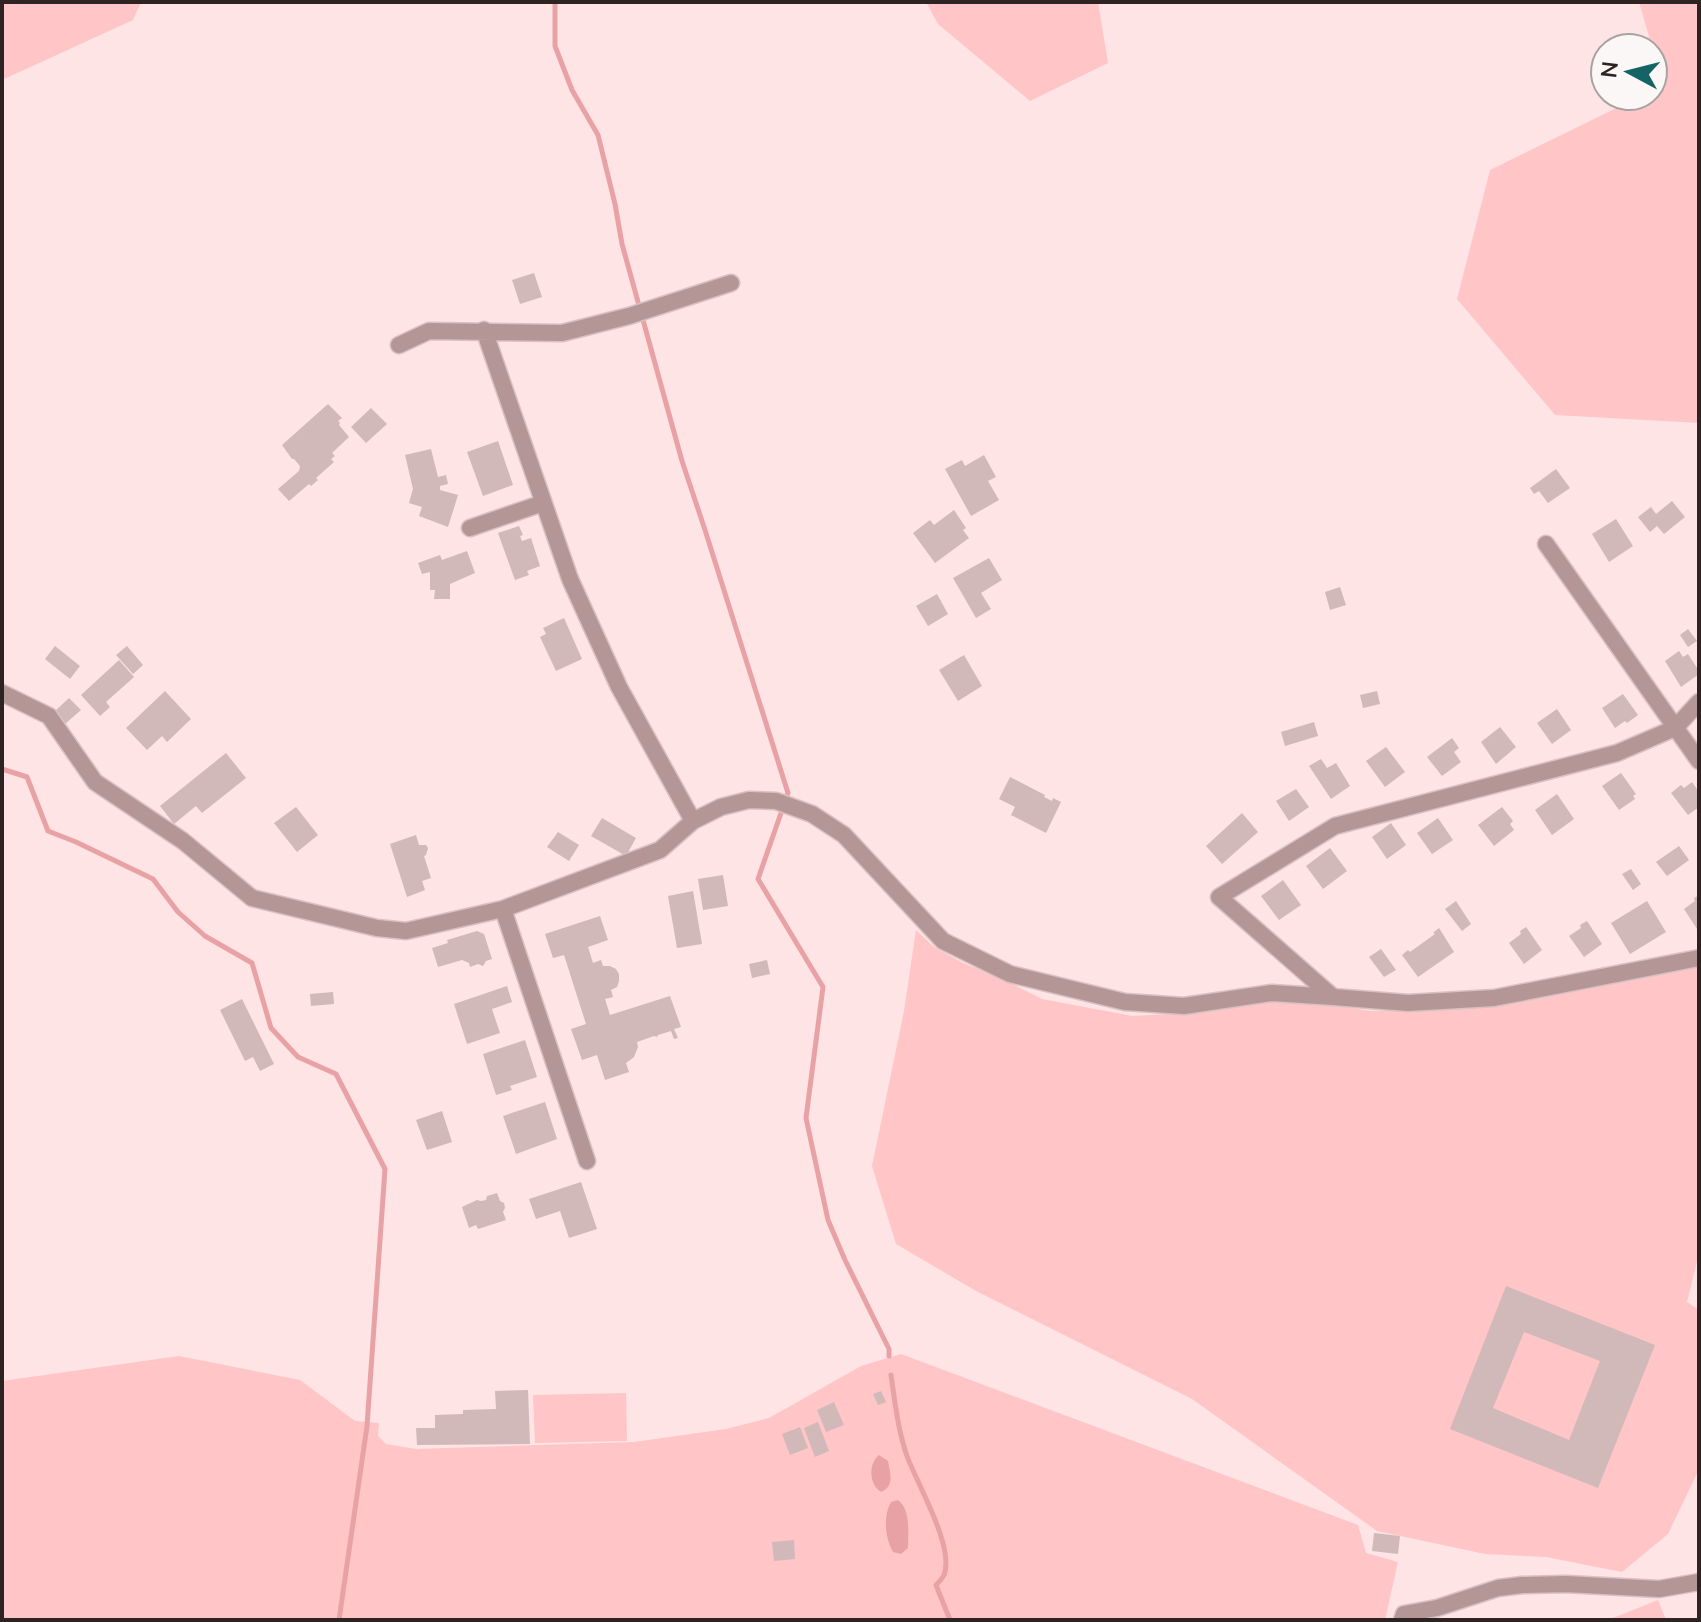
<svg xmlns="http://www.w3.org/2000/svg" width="1701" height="1622" viewBox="0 0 1701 1622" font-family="'Nunito Sans',sans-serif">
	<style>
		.green { fill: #ffc5c7 }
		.water { fill: #e8a2a5 }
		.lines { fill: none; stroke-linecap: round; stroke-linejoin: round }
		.stream { stroke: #e8a2a5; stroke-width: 5 }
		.building { fill: #d1b8b9; fill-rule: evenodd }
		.street-casing { stroke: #d8c1c1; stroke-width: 19 }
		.street { stroke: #b59696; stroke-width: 16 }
	</style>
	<rect width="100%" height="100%" fill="#fee4e4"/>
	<path class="green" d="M 2,2 L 141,2 L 133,20 L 2,80 Z
		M 926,2 L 1098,2 L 1108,63 L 1030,101 L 938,24 Z
		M 1639,2 L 1699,2 L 1699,423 L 1555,415 L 1457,299 L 1490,170 L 1641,96 L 1653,96 L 1653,90 L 1663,85 Z
		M 916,930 L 934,947 L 963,963 L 999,977 L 1042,999 L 1132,1016 L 1169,1014 L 1276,1001 L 1313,1002 L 1371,1011 L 1496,1007 L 1699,967 L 1699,1253 L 1687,1302 L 1699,1310 L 1699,1469 L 1668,1534 L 1622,1572 L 1546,1557 L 1485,1554 L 1377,1531 L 1192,1399 L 976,1291 L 896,1244 L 872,1166 L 904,1011 Z
		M 901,1354 L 1358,1525 L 1366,1553 L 1398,1562 L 1385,1620 L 2,1620 L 2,1381 L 179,1356 L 300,1380 L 355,1421 L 379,1423 L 378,1436 L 386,1444 L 416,1449 L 634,1442 L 726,1429 L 769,1418 L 861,1366 Z
		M 626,1393 L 627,1441 L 535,1443 L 533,1395 Z
		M 1658,1600 L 1666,1620 L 1608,1620 Z"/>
	<path class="water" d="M 879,1455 L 888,1461 C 890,1473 895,1486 881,1492 C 869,1485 868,1464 879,1455 Z
		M 898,1500 C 911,1510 908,1532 908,1548 L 901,1554 L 893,1552 C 885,1538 883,1516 891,1502 Z"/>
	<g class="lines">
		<path class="stream" d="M 555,2 L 555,46 L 572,90 L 598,135 L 615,204 L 622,244 L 682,461 L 705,530 L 788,793 L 758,879 L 823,987 L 806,1118 L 828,1220 L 845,1260 L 889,1349 L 889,1356
			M 2,769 L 27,777 L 48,831 L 76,842 L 153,879 L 178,912 L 205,936 L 252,963 L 271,1028 L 298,1057 L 336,1074 L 385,1169 L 367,1426 L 339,1620
			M 891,1375 C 895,1403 898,1430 907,1456 C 917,1484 955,1547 944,1575 C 942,1579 939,1582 936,1585 L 950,1620"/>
	</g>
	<path class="building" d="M 534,273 L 542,297 L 520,304 L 512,280 Z
		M 328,404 L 342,418 L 338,421 L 340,423 L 339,425 L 349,437 L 332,453 L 335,456 L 331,459 L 334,462 L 316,478 L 318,480 L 311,486 L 309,484 L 289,501 L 278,489 L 299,471 L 300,466 L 294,459 L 292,459 L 282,445 Z
		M 371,408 L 387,424 L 366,443 L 351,427 Z
		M 498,441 L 513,485 L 483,496 L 467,452 Z
		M 431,449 L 438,477 L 446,475 L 448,484 L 440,486 L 440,490 L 458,495 L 448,527 L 419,516 L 422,507 L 409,503 L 413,489 L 405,455 Z
		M 984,455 L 996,477 L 988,481 L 999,500 L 971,516 L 945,469 L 962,460 L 965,466 Z
		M 1556,469 L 1570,488 L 1548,503 L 1539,491 L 1534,494 L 1530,488 Z
		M 1672,501 L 1685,517 L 1664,534 L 1657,526 L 1650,532 L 1638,517 L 1651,507 L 1656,514 Z
		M 954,510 L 966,528 L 963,530 L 969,538 L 935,563 L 913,533 L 930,520 L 934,525 Z
		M 1616,519 L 1633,546 L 1609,562 L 1592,534 Z
		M 519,526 L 523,535 L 520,536 L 522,541 L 531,538 L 540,566 L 527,571 L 529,575 L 515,580 L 498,533 Z
		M 467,551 L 475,573 L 450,584 L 450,599 L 434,599 L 435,590 L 430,590 L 430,572 L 422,574 L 418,563 L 440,555 L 442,560 Z
		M 989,558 L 1002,580 L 981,593 L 991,609 L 976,618 L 953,578 Z
		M 1340,587 L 1346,605 L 1330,610 L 1325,592 Z
		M 937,594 L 948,614 L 928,626 L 916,606 Z
		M 564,618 L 582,659 L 556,671 L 540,637 L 546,634 L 543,628 Z
		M 1688,629 L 1697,641 L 1688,647 L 1680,635 Z
		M 55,646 L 80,666 L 70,679 L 45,659 Z
		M 127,646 L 143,665 L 133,674 L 116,655 Z
		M 1679,651 L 1683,657 L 1688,654 L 1699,671 L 1699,674 L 1681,687 L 1665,661 Z
		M 964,655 L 982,686 L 958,701 L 939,670 Z
		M 119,660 L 134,677 L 106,702 L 110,707 L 100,716 L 81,695 Z
		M 165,691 L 191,719 L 167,742 L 162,736 L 147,750 L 126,728 Z
		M 1377,691 L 1380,704 L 1363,708 L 1360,695 Z
		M 1623,694 L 1638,715 L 1627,723 L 1625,721 L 1615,728 L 1602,708 Z
		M 69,698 L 81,710 L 65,724 L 54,712 Z
		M 1557,709 L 1571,730 L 1552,744 L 1537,723 Z
		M 1314,722 L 1318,736 L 1285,746 L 1281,732 Z
		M 1500,727 L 1516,747 L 1496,764 L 1481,742 Z
		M 1452,738 L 1459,748 L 1454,752 L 1461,762 L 1442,776 L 1427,757 Z
		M 1386,747 L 1405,772 L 1385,787 L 1366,761 Z
		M 226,753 L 246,778 L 202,813 L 196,806 L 174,824 L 160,806 Z
		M 1321,759 L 1327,768 L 1336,763 L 1350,786 L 1331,799 L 1309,766 Z
		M 1621,773 L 1636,794 L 1633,796 L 1635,799 L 1619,810 L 1602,786 Z
		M 1010,777 L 1045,795 L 1044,797 L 1052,801 L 1053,798 L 1061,802 L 1046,833 L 1011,815 L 1015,807 L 999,799 Z
		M 1692,782 L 1699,792 L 1699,807 L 1688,815 L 1671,793 L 1681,785 L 1684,788 Z
		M 1296,789 L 1309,807 L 1289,821 L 1276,801 Z
		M 1557,794 L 1574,819 L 1552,835 L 1535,810 Z
		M 296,807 L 318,835 L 297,852 L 274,823 Z
		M 1502,807 L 1513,821 L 1510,824 L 1514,830 L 1494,846 L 1478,825 Z
		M 1242,813 L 1258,832 L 1222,864 L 1206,846 Z
		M 602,818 L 636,838 L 626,856 L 591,836 Z
		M 1438,818 L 1453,840 L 1432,854 L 1417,833 Z
		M 1391,823 L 1406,845 L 1387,859 L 1372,837 Z
		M 558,832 L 579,845 L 569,861 L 547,847 Z
		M 416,835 L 419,845 L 426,845 L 428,848 L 426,855 L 424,856 L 431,878 L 422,881 L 425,890 L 407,897 L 390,844 Z
		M 1679,846 L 1689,860 L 1667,876 L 1656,862 Z
		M 1330,848 L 1347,871 L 1323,889 L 1306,866 Z
		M 1631,869 L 1641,884 L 1633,890 L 1622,874 Z
		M 723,875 L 728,906 L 703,910 L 698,879 Z
		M 1283,880 L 1301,905 L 1279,920 L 1261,896 Z
		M 693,891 L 702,944 L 677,948 L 668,896 Z
		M 1699,895 L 1699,932 L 1684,909 L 1695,901 L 1694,898 Z
		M 1456,901 L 1471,924 L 1462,931 L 1445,909 Z
		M 1647,901 L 1666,932 L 1630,954 L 1611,923 Z
		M 600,916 L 608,940 L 588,947 L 593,963 L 601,960 L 603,966 L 610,966 L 616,969 L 619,974 L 619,981 L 617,987 L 611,990 L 613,997 L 605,999 L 610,1015 L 670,996 L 681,1027 L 674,1029 L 678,1038 L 674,1039 L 671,1031 L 658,1035 L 657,1037 L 654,1036 L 637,1042 L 638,1047 L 634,1057 L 626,1063 L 629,1072 L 605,1080 L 597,1055 L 582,1060 L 571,1029 L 586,1024 L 564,955 L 553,958 L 545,934 Z
		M 1587,921 L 1602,944 L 1584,957 L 1569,936 L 1581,928 L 1580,925 Z
		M 1526,927 L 1542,950 L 1524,964 L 1509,943 L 1521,934 L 1520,931 Z
		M 1439,928 L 1454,952 L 1418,977 L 1402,955 L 1408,950 L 1410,952 L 1435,934 L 1433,933 Z
		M 477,931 L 484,934 L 492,959 L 486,961 L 483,966 L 478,964 L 470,967 L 469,963 L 462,960 L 438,967 L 432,948 L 448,943 L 447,940 Z
		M 1381,949 L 1396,970 L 1384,977 L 1369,957 Z
		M 767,960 L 770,974 L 752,978 L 749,964 Z
		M 507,986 L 512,1002 L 492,1009 L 500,1033 L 467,1044 L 454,1004 Z
		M 333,992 L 334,1004 L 311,1006 L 310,994 Z
		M 242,999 L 274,1064 L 260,1071 L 253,1057 L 245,1061 L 220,1010 Z
		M 525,1040 L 537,1077 L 510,1086 L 512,1090 L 496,1095 L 483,1054 Z
		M 545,1102 L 557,1139 L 516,1154 L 503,1116 Z
		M 442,1111 L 452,1142 L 427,1150 L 416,1120 Z
		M 581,1182 L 597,1229 L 569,1238 L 560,1211 L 536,1219 L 529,1199 Z
		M 497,1193 L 500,1201 L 504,1203 L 505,1208 L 503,1212 L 506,1220 L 478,1229 L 476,1225 L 469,1228 L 462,1207 L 477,1200 L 481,1201 L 486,1200 L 487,1196 Z
		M 1506,1286 L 1655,1345 L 1598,1488 L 1450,1429 ZM 1524,1332 L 1600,1361 L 1569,1440 L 1493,1408 Z
		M 528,1390 L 530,1444 L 417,1445 L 416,1428 L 435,1428 L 435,1415 L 463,1414 L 463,1410 L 496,1409 L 495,1391 Z
		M 881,1391 L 886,1402 L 878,1405 L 873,1394 Z
		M 834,1402 L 844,1425 L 826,1432 L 817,1410 Z
		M 818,1422 L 829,1451 L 815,1457 L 804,1428 Z
		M 800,1427 L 808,1448 L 790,1455 L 782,1434 Z
		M 1374,1533 L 1400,1536 L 1398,1554 L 1372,1551 Z
		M 794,1540 L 795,1559 L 774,1561 L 772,1542 Z"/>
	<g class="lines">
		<defs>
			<path id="street" d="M 484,330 L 570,579 L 619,687 L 693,821
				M 399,345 L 429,331 L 562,333 L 629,316 L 731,283
				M 470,528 L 543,503
				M 1546,544 L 1699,761
				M 2,693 L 49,716 L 95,782 L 183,841 L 252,898 L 377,928 L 406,931 L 503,909 L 660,850 L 693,821 L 721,807 L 749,800 L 776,801 L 812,814 L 844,835 L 943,941 L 1010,974 L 1125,1002 L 1184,1006 L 1272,993 L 1333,997
				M 1699,702 L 1675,728 L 1617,753 L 1335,826 L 1219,897 L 1333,997 L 1408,1003 L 1494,998 L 1699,958
				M 503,909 L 587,1161
				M 1402,1620 L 1404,1614 L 1437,1608 L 1498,1588 L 1522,1585 L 1566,1584 L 1659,1589 L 1699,1582"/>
		</defs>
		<use href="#street" class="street-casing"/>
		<use href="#street" class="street"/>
	</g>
	<rect width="1701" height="1622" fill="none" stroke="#2d2323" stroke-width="8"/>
	<g transform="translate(1629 72) rotate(277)"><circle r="38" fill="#fcf7f7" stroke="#a9a2a2" stroke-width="2"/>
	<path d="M0-6L14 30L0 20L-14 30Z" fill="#156465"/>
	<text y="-12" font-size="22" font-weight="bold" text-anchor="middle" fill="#2d2323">N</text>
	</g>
</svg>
